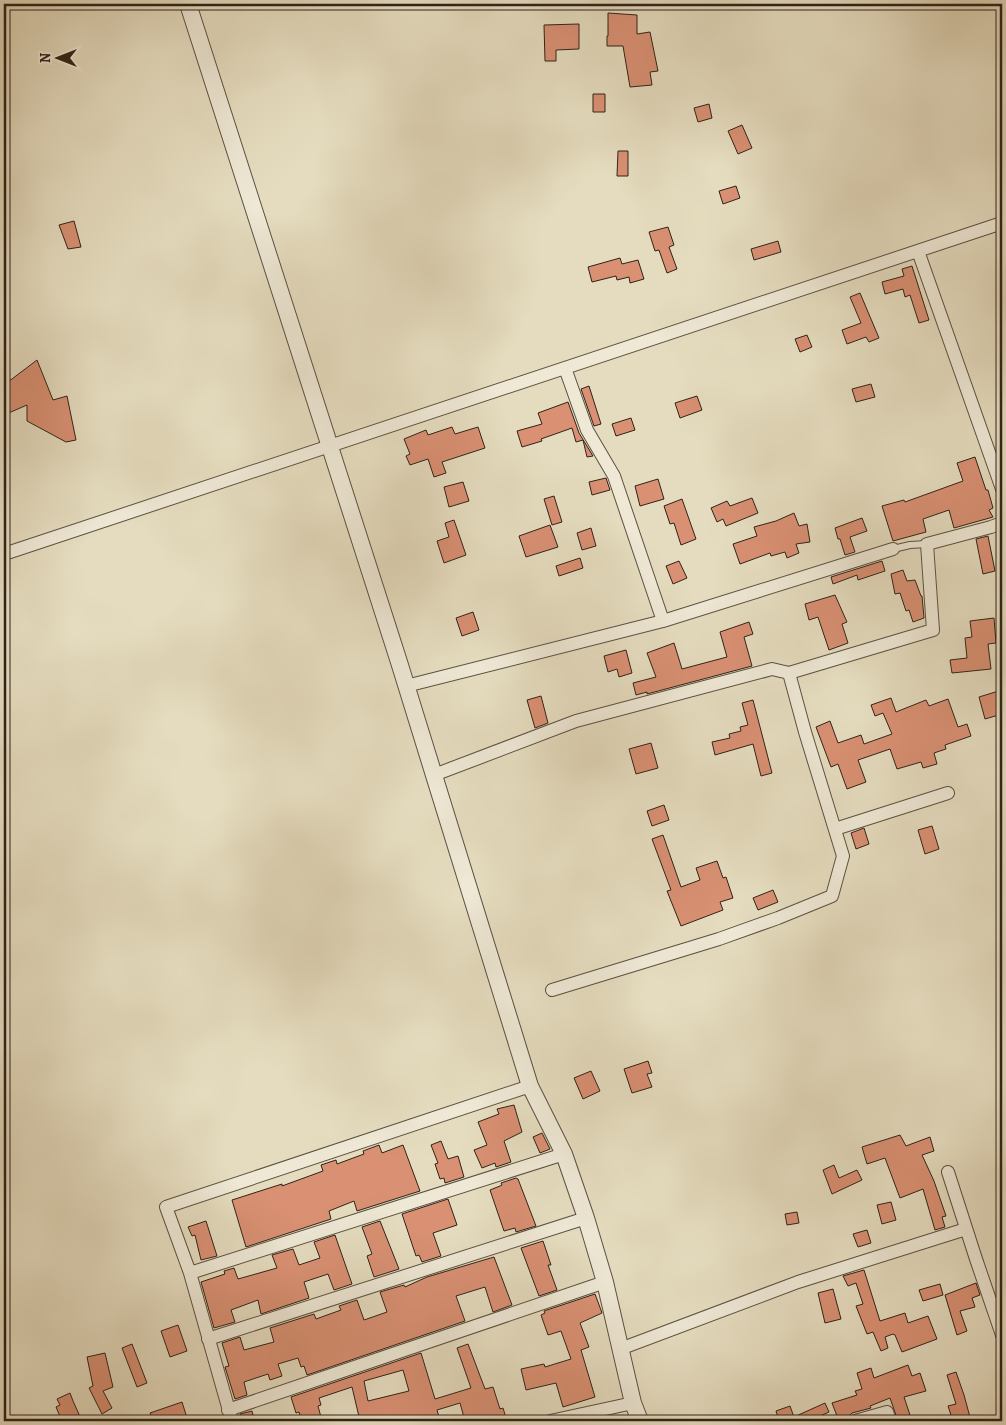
<svg xmlns="http://www.w3.org/2000/svg" width="1006" height="1425" viewBox="0 0 1006 1425" font-family="Alegreya,serif">
	<style>
		.building { fill: #d99073; stroke: #2f2218; fill-rule: evenodd }
		.lines { fill: none; stroke-linecap: round; stroke-linejoin: round }
		.service-casing { stroke: #5c5042; stroke-width: 8 }
		.minor-casing { stroke: #5c5042; stroke-width: 14 }
		.tertiary-casing { stroke: #5c5042; stroke-width: 18 }
		.service { stroke: #eee8d5; stroke-width: 6 }
		.minor { stroke: #eee8d5; stroke-width: 12 }
		.tertiary { stroke: #eee8d5; stroke-width: 16 }
	</style>
	<rect width="100%" height="100%" fill="#e5dcbf"/>
	<filter id="stains"><feTurbulence type="fractalNoise" baseFrequency=".004" numOctaves="4"/><feColorMatrix values="0 0 0 0 .2 0 0 0 0 .09 0 0 0 0 .02 0 0 0 .5 -.17"/></filter>
	<radialGradient id="worn" r=".72"><stop offset=".6" stop-color="#630" stop-opacity="0"/><stop offset="1" stop-color="#630" stop-opacity=".3"/></radialGradient>
	<path class="building" d="M 608,13 L 637,15 L 637,34 L 650,32 L 658,71 L 650,72 L 652,85 L 630,87 L 623,46 L 607,46 L 607,36 L 608,36 Z
		M 579,24 L 579,49 L 556,50 L 556,61 L 545,61 L 544,25 Z
		M 593,94 L 605,94 L 605,112 L 593,112 Z
		M 709,104 L 712,118 L 698,122 L 694,108 Z
		M 742,125 L 752,148 L 738,154 L 728,131 Z
		M 618,151 L 628,151 L 628,176 L 617,176 Z
		M 736,186 L 740,198 L 723,204 L 719,191 Z
		M 74,221 L 81,247 L 68,249 L 59,225 Z
		M 668,227 L 674,245 L 669,247 L 677,269 L 667,273 L 659,250 L 655,251 L 649,232 Z
		M 778,241 L 781,252 L 754,260 L 751,249 Z
		M 620,258 L 622,264 L 638,260 L 644,279 L 630,283 L 629,277 L 617,280 L 616,276 L 592,282 L 588,267 Z
		M 912,266 L 929,320 L 919,323 L 910,295 L 905,297 L 903,289 L 885,294 L 882,282 L 904,276 L 902,269 Z
		M 860,293 L 879,338 L 869,342 L 866,337 L 847,344 L 842,330 L 861,323 L 850,297 Z
		M 807,335 L 812,347 L 800,352 L 795,339 Z
		M 37,360 L 53,400 L 67,396 L 76,440 L 66,442 L 27,421 L 27,405 L 4,415 L 4,385 Z
		M 871,384 L 875,397 L 856,402 L 852,389 Z
		M 589,386 L 601,424 L 594,426 L 581,389 Z
		M 697,396 L 702,410 L 680,418 L 675,403 Z
		M 568,402 L 579,433 L 593,456 L 587,457 L 583,440 L 576,442 L 572,428 L 541,439 L 542,441 L 522,447 L 517,431 L 542,424 L 538,413 Z
		M 631,418 L 635,430 L 616,436 L 612,424 Z
		M 452,427 L 455,434 L 478,427 L 485,448 L 442,462 L 446,473 L 434,477 L 428,459 L 410,465 L 406,456 L 410,454 L 404,439 L 426,430 L 428,435 Z
		M 975,457 L 986,490 L 988,490 L 993,508 L 989,510 L 993,517 L 954,528 L 949,510 L 923,519 L 926,532 L 893,541 L 882,506 L 904,500 L 905,502 L 963,481 L 957,463 Z
		M 606,478 L 610,490 L 592,495 L 589,482 Z
		M 658,479 L 664,499 L 640,506 L 635,486 Z
		M 463,482 L 469,501 L 449,507 L 444,487 Z
		M 554,496 L 562,522 L 552,525 L 544,499 Z
		M 752,498 L 758,513 L 726,526 L 723,519 L 717,522 L 711,508 L 727,501 L 730,506 Z
		M 682,499 L 696,539 L 681,545 L 674,523 L 670,524 L 664,506 Z
		M 794,513 L 799,526 L 807,524 L 810,542 L 796,544 L 799,553 L 787,558 L 785,552 L 771,556 L 770,553 L 740,564 L 733,544 L 757,536 L 754,527 L 776,521 Z
		M 862,518 L 867,531 L 850,537 L 855,552 L 845,555 L 840,539 L 838,539 L 835,528 Z
		M 454,520 L 466,555 L 444,563 L 437,541 L 449,537 L 445,523 Z
		M 550,525 L 558,547 L 526,557 L 519,536 Z
		M 591,528 L 596,546 L 582,550 L 577,533 Z
		M 988,536 L 995,571 L 983,574 L 976,539 Z
		M 580,558 L 583,568 L 559,576 L 556,566 Z
		M 679,561 L 687,578 L 673,584 L 666,566 Z
		M 882,561 L 885,571 L 858,580 L 857,575 L 833,584 L 831,577 Z
		M 903,570 L 907,581 L 915,580 L 921,596 L 922,596 L 924,618 L 913,622 L 909,610 L 906,611 L 900,593 L 895,594 L 891,574 Z
		M 835,595 L 847,622 L 842,624 L 848,643 L 829,650 L 818,617 L 809,620 L 805,604 Z
		M 473,612 L 479,630 L 462,636 L 456,618 Z
		M 994,618 L 996,643 L 988,644 L 991,669 L 952,673 L 950,660 L 967,658 L 965,638 L 972,637 L 970,621 Z
		M 749,622 L 753,634 L 744,637 L 752,666 L 647,694 L 647,692 L 636,695 L 633,683 L 656,677 L 647,653 L 674,643 L 682,669 L 727,657 L 720,632 Z
		M 626,650 L 632,673 L 619,677 L 617,669 L 608,672 L 604,656 Z
		M 1002,690 L 1002,714 L 985,719 L 979,697 Z
		M 541,696 L 548,723 L 535,728 L 527,700 Z
		M 891,698 L 896,712 L 926,700 L 929,706 L 948,699 L 958,727 L 967,724 L 971,736 L 945,745 L 946,749 L 934,753 L 937,764 L 923,768 L 921,762 L 897,769 L 890,749 L 858,760 L 866,782 L 847,789 L 838,764 L 831,767 L 816,727 L 830,721 L 838,743 L 861,735 L 864,744 L 892,734 L 883,713 L 875,716 L 871,705 Z
		M 753,700 L 772,773 L 761,776 L 753,744 L 715,755 L 712,742 L 730,738 L 729,734 L 741,731 L 740,727 L 748,725 L 742,703 Z
		M 651,743 L 658,768 L 636,774 L 629,749 Z
		M 664,805 L 669,820 L 652,826 L 647,811 Z
		M 932,826 L 939,849 L 925,854 L 918,830 Z
		M 864,828 L 869,844 L 856,849 L 851,833 Z
		M 663,835 L 681,887 L 700,880 L 696,868 L 717,861 L 723,878 L 726,877 L 733,898 L 720,902 L 723,910 L 681,926 L 667,891 L 671,890 L 652,839 Z
		M 773,890 L 778,902 L 758,910 L 753,898 Z
		M 648,1061 L 652,1073 L 647,1074 L 652,1087 L 632,1093 L 624,1069 Z
		M 591,1071 L 600,1091 L 583,1099 L 574,1078 Z
		M 514,1105 L 522,1132 L 504,1141 L 511,1162 L 496,1167 L 495,1163 L 482,1168 L 474,1150 L 487,1145 L 478,1122 L 499,1114 L 497,1109 Z
		M 542,1133 L 550,1149 L 540,1153 L 533,1137 Z
		M 900,1135 L 906,1146 L 930,1137 L 934,1151 L 922,1155 L 934,1181 L 946,1216 L 942,1217 L 945,1227 L 935,1230 L 923,1189 L 900,1198 L 885,1158 L 867,1164 L 862,1147 Z
		M 441,1141 L 448,1159 L 458,1156 L 464,1177 L 445,1183 L 444,1178 L 440,1179 L 435,1164 L 438,1163 L 431,1145 Z
		M 379,1145 L 382,1153 L 403,1145 L 420,1191 L 357,1211 L 354,1201 L 329,1211 L 331,1219 L 246,1247 L 232,1200 L 282,1184 L 282,1186 L 323,1171 L 321,1165 L 336,1160 L 337,1164 L 364,1154 L 363,1151 Z
		M 834,1165 L 839,1178 L 857,1170 L 862,1180 L 832,1194 L 823,1170 Z
		M 516,1178 L 518,1179 L 536,1226 L 516,1232 L 515,1228 L 504,1231 L 490,1190 L 500,1186 L 502,1185 L 501,1183 Z
		M 448,1199 L 457,1225 L 433,1233 L 441,1256 L 422,1262 L 419,1255 L 416,1256 L 402,1214 Z
		M 891,1202 L 896,1220 L 882,1224 L 877,1205 Z
		M 797,1212 L 799,1223 L 787,1225 L 785,1214 Z
		M 206,1221 L 217,1256 L 201,1260 L 195,1235 L 192,1236 L 188,1227 Z
		M 380,1221 L 399,1269 L 374,1277 L 367,1256 L 372,1254 L 362,1227 Z
		M 867,1230 L 871,1243 L 858,1247 L 853,1234 Z
		M 335,1235 L 352,1284 L 334,1290 L 328,1274 L 304,1282 L 309,1298 L 261,1314 L 258,1300 L 231,1310 L 235,1322 L 214,1328 L 201,1282 L 225,1274 L 224,1271 L 234,1268 L 238,1279 L 277,1268 L 272,1255 L 293,1249 L 299,1265 L 320,1258 L 314,1242 Z
		M 543,1241 L 551,1265 L 548,1265 L 557,1290 L 539,1296 L 521,1248 Z
		M 494,1257 L 512,1305 L 493,1312 L 485,1287 L 456,1296 L 465,1321 L 307,1375 L 304,1366 L 301,1367 L 298,1358 L 278,1364 L 282,1376 L 270,1380 L 268,1374 L 244,1382 L 247,1395 L 235,1399 L 225,1367 L 229,1366 L 222,1343 L 240,1337 L 244,1350 L 274,1342 L 270,1328 L 314,1314 L 316,1319 L 341,1310 L 339,1306 L 357,1300 L 364,1320 L 387,1312 L 380,1292 L 404,1285 L 405,1287 L 427,1277 Z
		M 864,1270 L 880,1321 L 905,1313 L 908,1323 L 928,1316 L 937,1339 L 902,1352 L 895,1335 L 893,1334 L 885,1337 L 888,1348 L 881,1351 L 873,1332 L 867,1334 L 856,1306 L 863,1304 L 856,1283 L 848,1286 L 843,1276 Z
		M 976,1283 L 980,1295 L 972,1298 L 975,1307 L 960,1311 L 967,1331 L 957,1335 L 945,1295 Z
		M 940,1284 L 943,1295 L 923,1301 L 919,1290 Z
		M 833,1289 L 841,1319 L 825,1323 L 818,1293 Z
		M 595,1294 L 602,1313 L 580,1323 L 589,1347 L 581,1350 L 595,1397 L 563,1407 L 556,1383 L 526,1390 L 521,1369 L 544,1364 L 545,1367 L 571,1359 L 561,1331 L 548,1335 L 541,1315 L 545,1313 L 544,1311 Z
		M 178,1325 L 187,1351 L 170,1357 L 161,1331 Z
		M 132,1344 L 147,1383 L 137,1387 L 122,1348 Z
		M 468,1344 L 485,1389 L 493,1387 L 500,1409 L 503,1408 L 507,1421 L 465,1421 L 460,1403 L 437,1410 L 439,1417 L 432,1418 L 433,1421 L 360,1421 L 352,1387 L 319,1398 L 321,1405 L 318,1406 L 322,1421 L 302,1421 L 299,1412 L 296,1413 L 291,1397 L 421,1353 L 435,1399 L 471,1388 L 457,1348 ZM 403,1370 L 409,1391 L 368,1401 L 364,1381 Z
		M 105,1353 L 113,1387 L 103,1391 L 112,1408 L 102,1414 L 89,1388 L 93,1386 L 87,1357 Z
		M 908,1365 L 912,1376 L 920,1373 L 926,1391 L 904,1397 L 912,1421 L 898,1421 L 890,1398 L 870,1406 L 871,1408 L 852,1413 L 849,1416 L 847,1421 L 839,1421 L 832,1403 L 857,1395 L 855,1391 L 862,1389 L 857,1373 L 871,1368 L 874,1378 Z
		M 956,1372 L 964,1395 L 971,1421 L 953,1421 L 948,1406 L 956,1404 L 947,1375 Z
		M 70,1393 L 73,1401 L 82,1421 L 62,1421 L 56,1407 L 60,1405 L 57,1399 Z
		M 182,1402 L 188,1421 L 154,1421 L 150,1413 Z
		M 825,1403 L 829,1412 L 809,1421 L 779,1421 L 776,1411 L 790,1406 L 794,1417 Z
		M 252,1411 L 253,1415 L 242,1418 L 240,1414 Z"/>
	<g class="lines">
		<defs>
			<path id="service" d="M 893,549 L 910,545 L 927,544"/>
			<path id="minor" d="M 918,251 L 1002,489
				M 565,368 L 587,430 L 614,476 L 663,621
				M 4,554 L 1002,223
				M 406,686 L 663,621 L 893,549
				M 434,775 L 576,721 L 772,669 L 789,673 L 933,630 L 927,544 L 991,527 L 1002,523
				M 835,829 L 948,793
				M 552,990 L 719,939 L 778,918 L 832,896 L 843,856 L 805,732 L 789,673
				M 948,1172 L 976,1259 L 1002,1335
				M 190,1273 L 564,1154
				M 208,1339 L 586,1218
				M 620,1349 L 798,1282 L 966,1229
				M 228,1410 L 605,1282
				M 232,1421 L 190,1273 L 166,1207 L 530,1086
				M 550,1421 L 633,1403
				M 855,1421 L 887,1412 L 890,1421"/>
			<path id="tertiary" d="M 188,4 L 399,662 L 530,1086 L 564,1154 L 586,1218 L 605,1282 L 633,1403 L 640,1421"/>
		</defs>
		<use href="#service" class="service-casing"/>
		<use href="#minor" class="minor-casing"/>
		<use href="#tertiary" class="tertiary-casing"/>
		<use href="#service" class="service"/>
		<use href="#minor" class="minor"/>
		<use href="#tertiary" class="tertiary"/>
	</g>
	<rect width="1006" height="1425" fill="none" stroke="#e5dcbf" stroke-width="20"/>
	<rect x="5" y="5" width="996" height="1415" fill="none" stroke="#2f2218" stroke-width="2.5"/>
	<rect x="10" y="10" width="986" height="1405" fill="none" stroke="#2f2218"/>
	<g transform="translate(58 58) rotate(270)" stroke="#eee8d5" stroke-width="4" paint-order="stroke">
	<path d="M0-4L9 19L0 12L-9 19Z" fill="#2f2218"/>
	<text y="-8" font-size="14" font-weight="bold" text-anchor="middle" fill="#2f2218">N</text>
	</g>
	<rect width="100%" height="100%" filter="url(#stains)"/>
	<rect width="100%" height="100%" fill="url(#worn)"/>
</svg>
